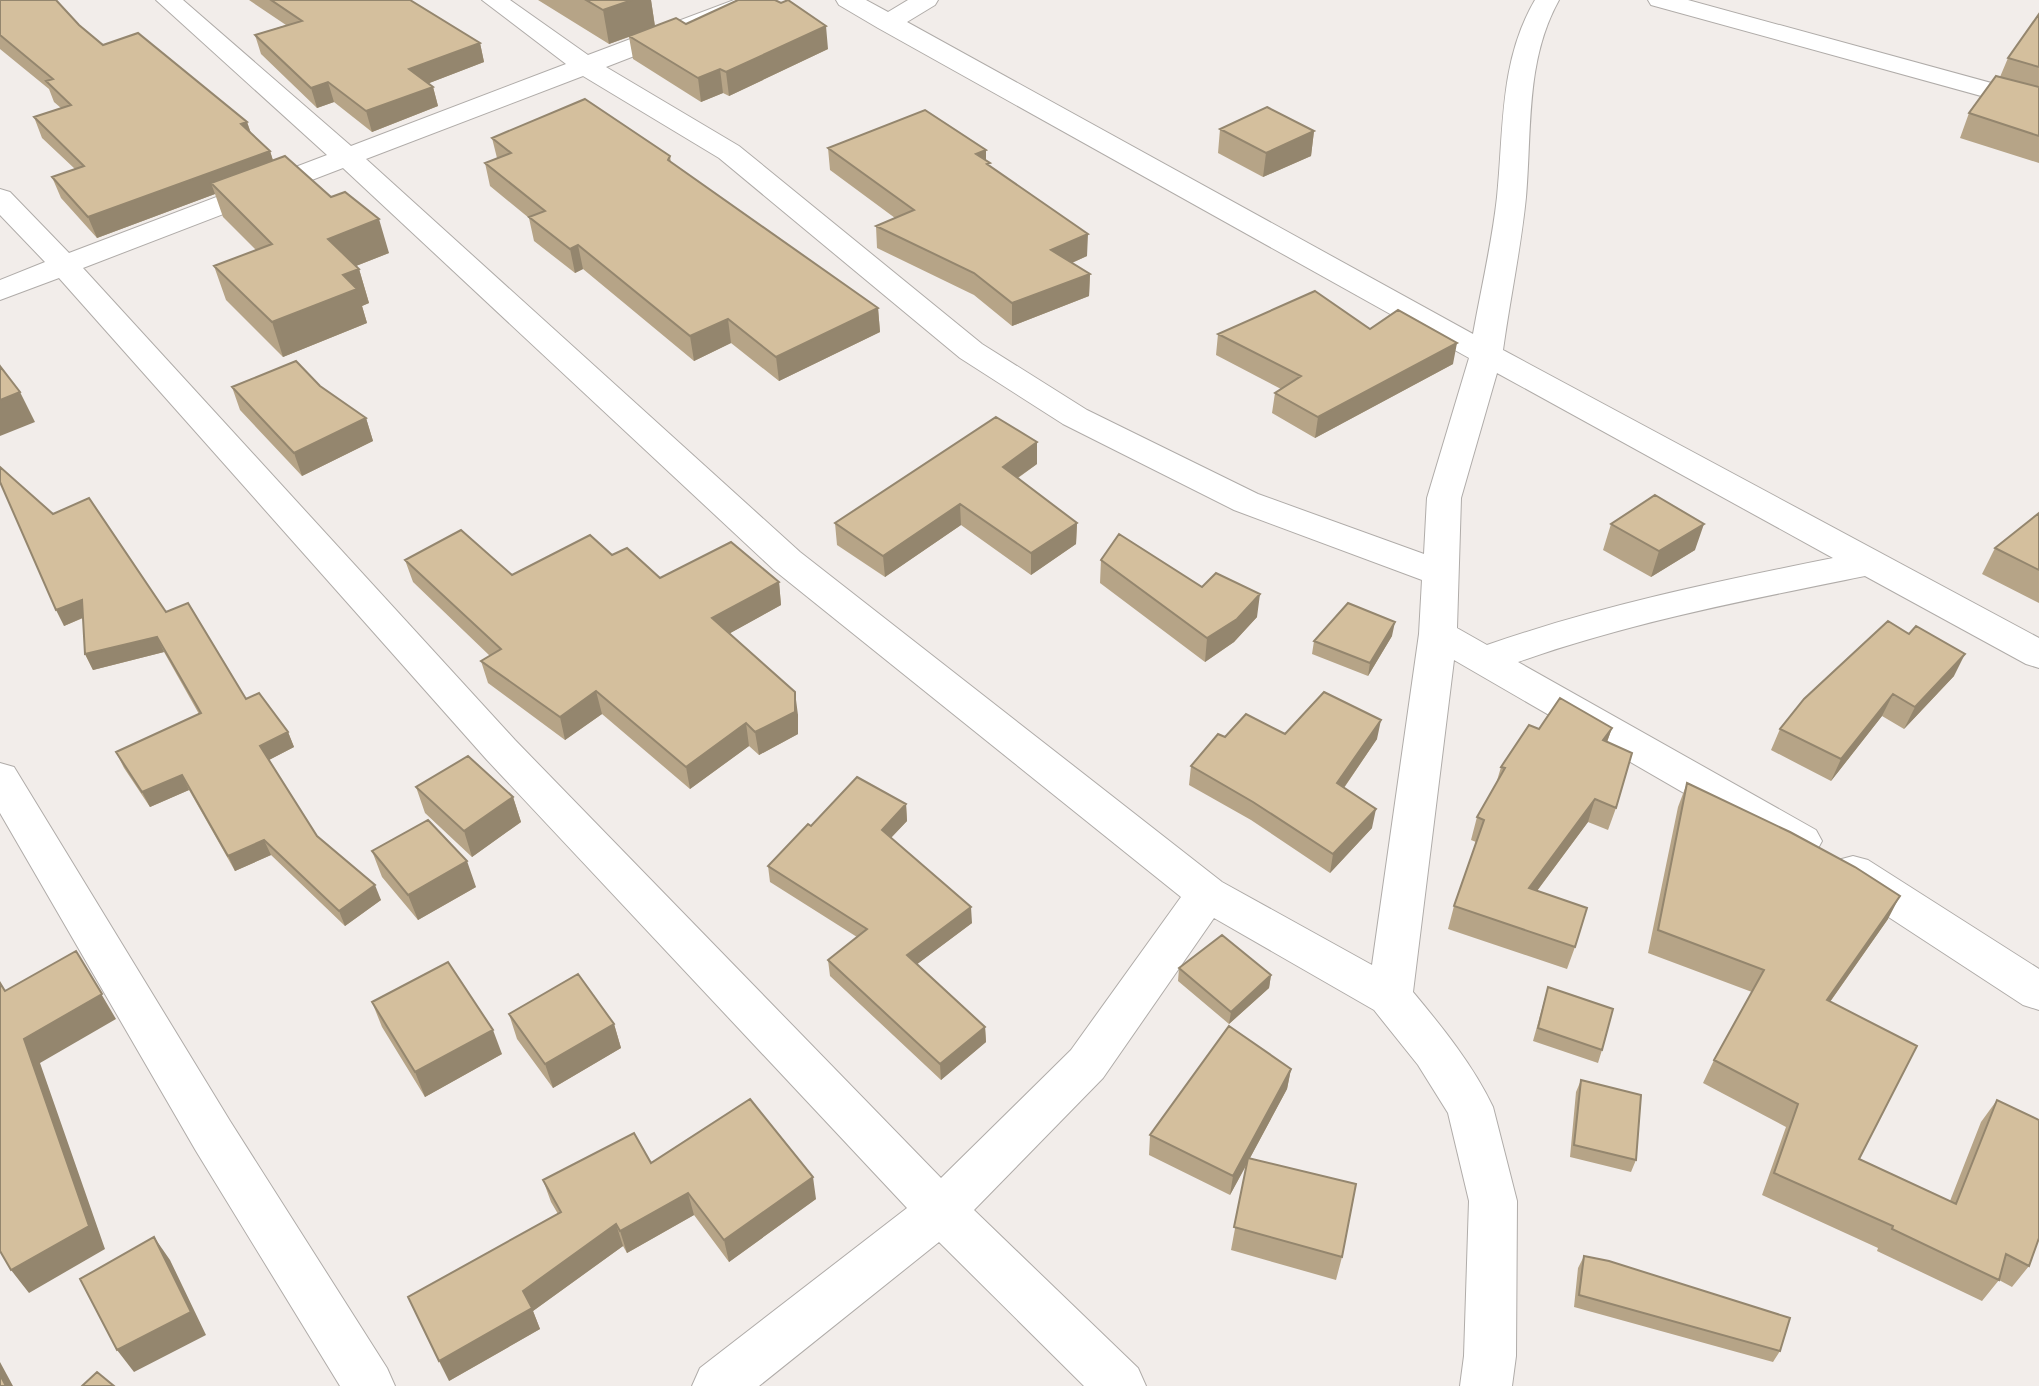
<svg xmlns="http://www.w3.org/2000/svg" width="2039" height="1386" viewBox="0 0 2039 1386" font-family="'Fira Sans Condensed',sans-serif">
	<style>
		.lines { fill: none; stroke-linecap: round; stroke-linejoin: round }
		.minor-casing { stroke: #b0aca9; stroke-width: 2 }
		.minor { fill: #fff; fill-rule: evenodd }
		.wall { fill: #b6a487 }
		.shaded-wall { fill: #94866e }
		.building { fill: #d4bf9d; stroke: #94866e; stroke-width: 2 }
	</style>
	<rect width="100%" height="100%" fill="#f2edea"/>
	<g class="lines">
		<defs>
			<path id="minor" d="M 156,0 L 183,0 L 351,146 L 566,64 L 482,0 L 510,0 L 588,55 L 734,0 L 769,0 L 766,5 L 606,67 L 739,146 L 982,344 L 1087,410 L 1258,494 L 1424,554 L 1427,498 L 1469,358 L 878,28 L 839,5 L 836,0 L 866,0 L 888,12 L 908,0 L 938,0 L 935,5 L 907,22 L 1473,334 C 1481,289 1492,243 1497,197 C 1504,130 1499,61 1535,0 L 1559,0 C 1525,61 1532,130 1526,197 C 1521,248 1510,299 1503,350 L 2039,638 L 2039,668 L 2026,664 L 1865,576 C 1747,600 1631,622 1518,662 L 1816,830 L 1822,841 L 1816,852 L 1801,857 L 1786,852 L 1454,660 L 1413,992 C 1443,1028 1473,1065 1493,1107 L 1517,1201 L 1516,1356 L 1512,1386 L 1460,1386 L 1464,1356 L 1469,1201 L 1448,1113 L 1418,1065 L 1374,1010 L 1214,918 L 1103,1078 L 974,1210 L 1138,1368 L 1146,1386 L 1084,1386 L 939,1242 L 759,1386 L 692,1386 L 700,1368 L 907,1208 L 487,760 L 59,278 L 0,300 L 0,280 L 45,262 L 0,215 L 0,189 L 10,192 L 69,253 L 327,155 ZM 583,76 L 719,158 L 960,358 L 1063,424 L 1234,510 L 1422,580 L 1419,634 L 1372,965 L 1222,882 L 800,552 L 366,159 ZM 343,168 L 774,570 L 1181,897 L 1071,1050 L 941,1178 L 515,740 L 83,268 ZM 1497,373 L 1833,558 C 1714,582 1602,605 1487,645 L 1457,628 L 1461,498 Z
				M 1648,0 L 1688,0 L 2039,96 L 2039,112 L 1651,5 Z
				M 0,763 L 14,767 L 230,1121 L 387,1368 L 395,1386 L 340,1386 L 196,1151 L 0,813 Z
				M 1853,856 L 1868,860 L 2039,969 L 2039,1010 L 2023,1005 L 1838,884 L 1832,872 L 1838,860 Z"/>
		</defs>
		<use href="#minor" class="minor-casing"/>
		<use href="#minor" class="minor"/>
	</g>
	<path class="wall" d="M 0,0 L 79,25 L 103,45 L 247,122 L 251,133 L 270,151 L 273,160 L 389,253 L 356,266 L 359,269 L 369,303 L 362,306 L 367,323 L 283,357 L 226,300 L 214,266 L 256,250 L 223,217 L 215,194 L 97,238 L 61,198 L 52,177 L 75,169 L 42,138 L 34,117 L 61,108 L 54,102 L 49,89 L 0,49 Z
		M 249,0 L 410,0 L 480,43 L 484,62 L 429,83 L 433,87 L 438,106 L 372,132 L 334,102 L 317,108 L 261,54 L 255,35 L 286,25 Z
		M 538,0 L 651,0 L 655,26 L 686,24 L 828,49 L 729,96 L 723,93 L 701,102 L 633,59 L 629,37 L 609,44 Z
		M 2039,14 L 2039,163 L 1960,138 L 1969,113 L 2000,77 L 2008,58 Z
		M 1220,129 L 1314,131 L 1311,156 L 1263,177 L 1218,153 Z
		M 492,138 L 670,156 L 671,163 L 878,308 L 880,332 L 779,381 L 731,343 L 694,361 L 583,269 L 575,273 L 534,241 L 529,218 L 490,186 L 485,163 L 497,158 Z
		M 828,148 L 986,161 L 990,166 L 1087,256 L 1072,263 L 1090,274 L 1089,296 L 1012,326 L 974,295 L 877,248 L 876,226 L 895,218 L 830,170 Z
		M 1370,329 L 1453,364 L 1315,438 L 1272,413 L 1275,393 L 1281,389 L 1216,355 L 1218,334 Z
		M 232,387 L 366,418 L 373,441 L 302,476 L 240,410 Z
		M 1037,464 L 1018,478 L 1077,523 L 1076,544 L 1031,575 L 961,525 L 885,577 L 837,545 L 835,523 Z
		M 2039,513 L 2039,603 L 1982,574 L 1995,548 Z
		M 53,514 L 166,612 L 246,699 L 288,732 L 294,747 L 269,760 L 317,836 L 381,900 L 345,926 L 271,855 L 235,871 L 189,790 L 150,807 L 124,768 L 116,752 L 199,714 L 164,652 L 93,670 L 85,654 L 83,618 L 64,626 Z
		M 1611,524 L 1695,550 L 1651,577 L 1603,550 Z
		M 612,555 L 660,578 L 779,582 L 781,605 L 730,633 L 798,715 L 798,734 L 759,755 L 749,746 L 690,789 L 602,714 L 565,740 L 488,683 L 481,661 L 490,656 L 413,582 L 405,560 L 512,575 Z
		M 1101,560 L 1202,587 L 1257,617 L 1234,642 L 1205,662 L 1100,583 Z
		M 1909,634 L 1954,676 L 1904,729 L 1882,716 L 1831,781 L 1771,750 L 1780,729 Z
		M 1392,636 L 1368,676 L 1312,654 L 1314,641 Z
		M 1612,728 L 1607,742 L 1616,808 L 1608,830 L 1588,822 L 1537,891 L 1575,947 L 1567,969 L 1448,929 L 1454,906 L 1476,842 L 1471,840 L 1477,817 L 1496,784 L 1501,767 L 1539,729 Z
		M 1285,734 L 1377,739 L 1344,788 L 1372,828 L 1330,873 L 1251,820 L 1189,785 L 1191,766 Z
		M 1687,783 L 1888,919 L 1830,1002 L 1859,1159 L 1950,1201 L 1981,1122 L 1997,1100 L 2029,1266 L 2012,1287 L 1999,1280 L 1982,1301 L 1877,1251 L 1878,1248 L 1762,1195 L 1786,1127 L 1703,1083 L 1714,1060 L 1752,992 L 1648,953 L 1678,807 Z
		M 416,787 L 513,797 L 521,822 L 472,857 L 425,813 Z
		M 906,804 L 907,821 L 891,838 L 972,923 L 917,964 L 985,1027 L 986,1042 L 941,1080 L 830,976 L 828,960 L 857,937 L 770,882 L 768,866 L 811,826 Z
		M 372,851 L 476,887 L 418,920 L 382,877 Z
		M 1179,968 L 1271,975 L 1269,988 L 1229,1024 L 1178,981 Z
		M 1548,987 L 1602,1050 L 1598,1063 L 1533,1041 Z
		M 372,1002 L 502,1054 L 425,1097 L 382,1027 Z
		M 509,1014 L 614,1024 L 621,1048 L 553,1088 L 517,1039 Z
		M 1291,1069 L 1287,1089 L 1250,1158 L 1342,1257 L 1336,1280 L 1231,1250 L 1247,1164 L 1230,1195 L 1149,1155 L 1150,1135 Z
		M 1581,1080 L 1636,1160 L 1631,1172 L 1570,1157 L 1576,1092 Z
		M 651,1163 L 816,1199 L 729,1262 L 694,1215 L 627,1253 L 623,1246 L 533,1311 L 540,1329 L 449,1381 L 558,1214 L 551,1202 L 543,1180 Z
		M 1584,1256 L 1780,1351 L 1773,1362 L 1574,1307 L 1578,1268 Z"/>
	<path class="shaded-wall" d="M 632,0 L 651,0 L 655,27 L 609,44 L 603,10 Z
		M 826,26 L 828,49 L 729,96 L 726,72 Z
		M 480,43 L 484,62 L 414,89 L 409,69 Z
		M 720,69 L 723,93 L 701,102 L 698,78 Z
		M 328,82 L 334,102 L 317,108 L 311,88 Z
		M 433,87 L 438,106 L 372,132 L 366,111 Z
		M 247,122 L 254,143 L 241,124 Z
		M 1314,131 L 1311,156 L 1263,177 L 1266,153 Z
		M 986,150 L 986,172 L 976,154 Z
		M 270,151 L 276,171 L 211,183 L 215,194 L 97,238 L 88,217 Z
		M 379,219 L 389,253 L 338,273 L 328,239 Z
		M 1088,234 L 1087,256 L 1051,272 L 1051,250 Z
		M 578,245 L 583,269 L 575,273 L 570,249 Z
		M 359,269 L 369,303 L 362,306 L 367,323 L 283,357 L 272,322 L 343,275 Z
		M 1090,274 L 1089,296 L 1012,326 L 1012,303 Z
		M 878,308 L 880,332 L 779,381 L 776,357 Z
		M 728,319 L 731,343 L 694,361 L 690,336 Z
		M 1457,343 L 1453,364 L 1315,438 L 1318,417 Z
		M 20,392 L 35,422 L 0,436 L 0,400 Z
		M 366,418 L 373,441 L 302,476 L 294,453 Z
		M 1037,442 L 1037,464 L 1003,488 L 1003,467 Z
		M 960,504 L 961,525 L 885,577 L 883,556 Z
		M 1077,523 L 1076,544 L 1031,575 L 1031,553 Z
		M 1704,524 L 1695,550 L 1651,577 L 1659,551 Z
		M 779,582 L 781,605 L 716,641 L 712,618 Z
		M 1260,594 L 1257,617 L 1234,642 L 1205,662 L 1207,638 Z
		M 82,600 L 89,615 L 64,626 L 56,610 Z
		M 1395,622 L 1392,636 L 1368,676 L 1370,663 Z
		M 157,637 L 164,652 L 93,670 L 85,654 Z
		M 1965,654 L 1954,676 L 1904,729 L 1915,707 Z
		M 596,691 L 602,714 L 565,740 L 560,717 Z
		M 795,692 L 798,715 L 798,734 L 759,755 L 755,732 Z
		M 1893,694 L 1882,716 L 1831,781 L 1841,759 Z
		M 1381,720 L 1377,739 L 1334,802 L 1337,783 Z
		M 746,723 L 749,746 L 690,789 L 686,767 Z
		M 1612,728 L 1604,750 L 1603,740 Z
		M 288,732 L 294,747 L 267,761 L 260,746 Z
		M 182,775 L 189,790 L 150,807 L 142,792 Z
		M 513,797 L 521,822 L 472,857 L 464,831 Z
		M 1595,799 L 1588,822 L 1522,911 L 1529,888 Z
		M 906,804 L 907,821 L 883,846 L 882,830 Z
		M 1376,809 L 1372,828 L 1330,873 L 1333,854 Z
		M 264,840 L 271,855 L 235,871 L 228,856 Z
		M 467,861 L 476,887 L 418,920 L 408,895 Z
		M 375,885 L 381,900 L 345,926 L 339,911 Z
		M 1900,896 L 1888,919 L 1815,1023 L 1827,1000 Z
		M 971,907 L 972,923 L 908,971 L 907,955 Z
		M 76,951 L 116,1019 L 40,1063 L 105,1249 L 29,1293 L 11,1270 L 24,1039 Z
		M 1271,975 L 1269,988 L 1229,1024 L 1231,1012 Z
		M 614,1024 L 621,1048 L 553,1088 L 545,1064 Z
		M 985,1027 L 986,1042 L 941,1080 L 940,1064 Z
		M 493,1030 L 502,1054 L 425,1097 L 415,1072 Z
		M 1291,1069 L 1287,1089 L 1230,1195 L 1233,1176 Z
		M 813,1177 L 816,1199 L 729,1262 L 724,1240 Z
		M 688,1193 L 694,1215 L 627,1253 L 620,1231 Z
		M 616,1224 L 623,1246 L 533,1311 L 540,1329 L 449,1381 L 439,1361 L 523,1291 Z
		M 154,1237 L 170,1260 L 206,1335 L 134,1372 L 117,1350 Z
		M 0,1362 L 13,1386 L 6,1386 L 0,1375 Z"/>
	<path class="building" d="M 0,0 L 56,0 L 79,25 L 103,45 L 138,33 L 247,122 L 241,124 L 270,151 L 88,217 L 52,177 L 84,166 L 34,117 L 71,105 L 46,81 L 53,79 L 0,35 Z
		M 271,0 L 410,0 L 480,43 L 409,69 L 433,87 L 366,111 L 328,82 L 311,88 L 255,35 L 302,21 Z
		M 586,0 L 632,0 L 603,10 Z
		M 738,0 L 775,0 L 781,3 L 788,0 L 826,26 L 726,72 L 720,69 L 698,78 L 629,36 L 676,18 L 686,24 Z
		M 2039,14 L 2039,67 L 2008,58 Z
		M 1996,76 L 2039,87 L 2039,136 L 1969,113 Z
		M 585,99 L 670,156 L 668,160 L 878,308 L 776,357 L 728,319 L 690,336 L 578,245 L 570,249 L 529,217 L 545,211 L 485,163 L 511,153 L 492,138 Z
		M 1267,107 L 1314,131 L 1266,153 L 1220,129 Z
		M 925,110 L 986,150 L 976,154 L 990,163 L 987,164 L 1088,234 L 1051,250 L 1090,274 L 1012,303 L 974,273 L 876,226 L 914,210 L 828,148 Z
		M 285,156 L 331,197 L 345,192 L 379,219 L 328,239 L 359,269 L 343,275 L 357,289 L 272,322 L 214,266 L 272,244 L 211,183 Z
		M 1315,291 L 1370,329 L 1398,310 L 1457,343 L 1318,417 L 1275,393 L 1301,376 L 1218,334 Z
		M 296,361 L 320,386 L 366,418 L 294,453 L 232,387 Z
		M 0,366 L 20,392 L 0,400 Z
		M 996,417 L 1037,442 L 1003,467 L 1077,523 L 1031,553 L 960,504 L 883,556 L 835,523 Z
		M 0,467 L 53,514 L 89,498 L 166,612 L 188,603 L 246,699 L 259,693 L 288,732 L 260,746 L 317,836 L 375,885 L 339,911 L 264,840 L 228,856 L 182,775 L 142,792 L 116,752 L 201,713 L 157,637 L 85,654 L 82,600 L 56,610 L 0,482 Z
		M 1655,495 L 1704,524 L 1659,551 L 1611,524 Z
		M 2039,513 L 2039,570 L 1995,548 Z
		M 461,530 L 512,575 L 590,535 L 612,555 L 627,548 L 660,578 L 731,542 L 779,582 L 712,618 L 795,692 L 795,712 L 755,732 L 746,723 L 686,767 L 596,691 L 560,717 L 481,661 L 501,649 L 405,560 Z
		M 1119,534 L 1202,587 L 1216,573 L 1260,594 L 1237,619 L 1207,638 L 1101,560 Z
		M 1348,603 L 1395,622 L 1370,663 L 1314,641 Z
		M 1888,621 L 1909,634 L 1916,626 L 1965,654 L 1915,707 L 1893,694 L 1841,759 L 1780,729 L 1804,699 Z
		M 1324,692 L 1381,720 L 1337,783 L 1376,809 L 1333,854 L 1253,802 L 1191,766 L 1218,734 L 1225,737 L 1246,714 L 1285,734 Z
		M 1560,698 L 1612,728 L 1603,740 L 1632,753 L 1616,808 L 1595,799 L 1529,888 L 1587,908 L 1575,947 L 1454,906 L 1484,820 L 1477,817 L 1505,768 L 1501,767 L 1529,725 L 1539,729 Z
		M 468,756 L 513,797 L 464,831 L 416,787 Z
		M 857,777 L 906,804 L 882,830 L 971,907 L 907,955 L 985,1027 L 940,1064 L 828,960 L 867,929 L 768,866 L 808,824 L 811,826 Z
		M 1687,783 L 1790,832 L 1855,867 L 1900,896 L 1827,1000 L 1917,1046 L 1859,1159 L 1956,1204 L 1997,1100 L 2039,1120 L 2039,1238 L 2029,1266 L 2006,1254 L 1999,1280 L 1892,1229 L 1893,1226 L 1774,1173 L 1798,1104 L 1714,1060 L 1764,970 L 1658,930 Z
		M 428,820 L 467,861 L 408,895 L 372,851 Z
		M 1222,935 L 1271,975 L 1231,1012 L 1179,968 Z
		M 76,951 L 102,994 L 24,1039 L 89,1226 L 11,1270 L 0,1251 L 0,983 L 5,991 Z
		M 448,962 L 493,1030 L 415,1072 L 372,1002 Z
		M 578,974 L 614,1024 L 545,1064 L 509,1014 Z
		M 1548,987 L 1613,1009 L 1602,1050 L 1538,1028 Z
		M 1229,1026 L 1291,1069 L 1233,1176 L 1150,1135 Z
		M 1581,1080 L 1641,1095 L 1636,1160 L 1574,1145 Z
		M 750,1099 L 813,1177 L 724,1240 L 688,1193 L 620,1231 L 616,1224 L 523,1291 L 532,1308 L 439,1361 L 408,1297 L 561,1212 L 543,1180 L 634,1133 L 651,1163 Z
		M 1248,1158 L 1356,1184 L 1342,1257 L 1234,1227 Z
		M 154,1237 L 191,1312 L 117,1350 L 80,1279 Z
		M 1584,1256 L 1609,1261 L 1790,1318 L 1780,1351 L 1579,1295 Z
		M 97,1372 L 114,1386 L 82,1386 Z
		M 0,1375 L 6,1386 L 0,1386 Z"/>
</svg>
